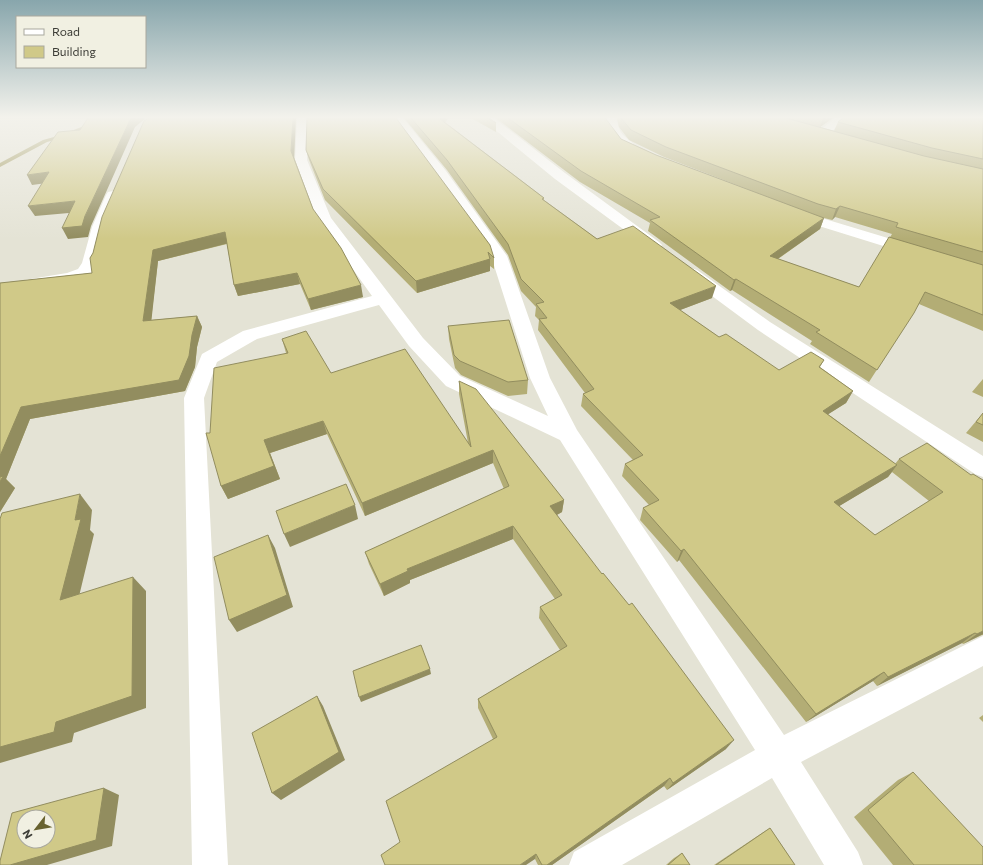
<svg xmlns="http://www.w3.org/2000/svg" width="983" height="865" viewBox="0 0 983 865" font-family="Commissioner,sans-serif">
	<style>
		.lines { fill: none; stroke-linecap: round; stroke-linejoin: round }
		.stream { fill: #989151; fill-rule: evenodd }
		.street { fill: #fff; fill-rule: evenodd }
		.wall { fill: #b3ad75; fill-rule: evenodd }
		.shaded-wall { fill: #928d5f }
		.building { fill: #d0c988; stroke: #928d5f; fill-rule: evenodd }
	</style>
	<rect width="100%" height="100%" fill="#e4e3d5"/>
	<g class="lines">
		<path class="stream" d="M 93,118 L 97,118 L 98,124 L 65,137 L 47,142 L 0,167 L 0,163 L 43,140 L 61,135 L 94,122 Z"/>
		<path class="street" d="M 297,118 L 308,118 L 307,160 L 331,218 L 423,338 L 460,376 L 548,416 L 530,378 L 491,256 L 436,177 L 392,118 L 403,118 L 446,171 L 507,256 L 550,378 L 577,430 L 784,735 L 983,636 L 983,666 L 801,762 L 858,852 L 863,865 L 824,865 L 772,778 L 622,865 L 569,865 L 574,852 L 755,750 L 560,440 L 446,386 L 409,346 L 379,305 L 257,339 L 217,362 L 204,398 L 228,865 L 192,865 L 184,398 L 202,354 L 243,331 L 372,296 L 317,219 L 295,160 Z
			M 484,118 L 494,118 L 565,173 L 659,242 L 662,245 L 659,248 L 649,248 L 555,179 L 488,124 Z
			M 606,118 L 616,118 C 621,140 626,134 637,148 L 635,151 C 619,155 606,131 606,118 Z
			M 835,118 L 848,118 L 827,135 L 819,135 L 817,133 L 819,131 Z
			M 113,191 L 118,192 L 120,195 L 106,227 L 98,264 L 90,275 L 71,282 L 0,294 L 0,284 L 67,273 L 78,269 L 82,263 L 92,227 L 106,195 L 108,192 Z
			M 795,210 L 921,248 L 923,251 L 921,254 L 909,254 L 790,217 L 788,214 L 790,211 Z
			M 691,268 L 697,270 L 770,322 L 983,456 L 983,477 L 975,474 L 758,330 L 685,276 L 683,273 L 685,270 Z"/>
	</g>
	<path class="wall" d="M 396,118 L 494,258 L 494,269 L 490,266 L 490,271 L 417,293 L 325,200 L 309,160 L 306,150 Z
		M 404,118 L 448,118 L 445,122 L 544,198 L 544,200 L 597,239 L 712,298 L 680,310 L 719,337 L 779,370 L 824,360 L 820,367 L 853,391 L 846,403 L 828,414 L 895,464 L 899,459 L 971,475 L 983,480 L 983,635 L 982,635 L 963,644 L 962,643 L 877,686 L 873,681 L 806,722 L 679,560 L 677,562 L 640,520 L 643,508 L 649,505 L 622,476 L 625,464 L 633,460 L 581,406 L 583,394 L 585,393 L 538,330 L 539,320 L 535,316 L 536,307 L 521,291 L 508,255 L 447,170 ZM 892,472 L 929,501 L 875,535 L 839,506 L 888,477 Z
		M 471,118 L 489,118 L 496,123 L 496,132 Z
		M 496,118 L 608,118 L 606,118 L 606,119 L 621,139 L 656,155 L 755,192 L 664,157 L 629,140 L 619,127 L 617,118 L 833,118 L 820,127 L 834,131 L 838,122 L 983,118 L 983,331 L 919,304 L 869,382 L 810,344 L 812,341 L 732,290 L 730,291 L 648,231 L 650,223 L 580,182 ZM 835,217 L 892,234 L 859,287 L 778,259 L 820,229 L 824,218 L 832,220 Z
		M 294,157 L 313,209 L 363,297 L 311,310 L 300,284 L 238,296 L 234,285 L 227,244 L 158,261 L 151,320 L 197,316 L 202,327 L 197,347 L 195,367 L 185,391 L 30,419 L 6,479 L 15,488 L 0,512 L 0,283 L 92,273 L 93,253 Z
		M 448,326 L 528,380 L 527,394 L 508,396 L 461,375 L 455,368 L 449,339 Z
		M 282,339 L 331,373 L 468,443 L 459,394 L 459,381 L 564,500 L 562,512 L 557,515 L 726,749 L 667,790 L 664,786 L 552,865 L 538,865 L 535,859 L 400,842 L 493,739 L 478,708 L 478,699 L 560,650 L 539,618 L 540,607 L 555,599 L 513,539 L 410,580 L 410,583 L 384,596 L 369,564 L 365,552 L 504,489 L 493,463 L 365,516 L 327,434 L 270,453 L 280,479 L 228,499 L 221,486 L 210,433 L 286,353 Z
		M 983,379 L 983,397 L 972,392 Z
		M 983,413 L 983,442 L 966,433 Z
		M 983,715 L 983,722 L 979,718 Z
		M 913,772 L 983,865 L 893,865 L 854,817 L 898,780 Z
		M 770,828 L 795,865 L 714,865 L 759,835 Z
		M 682,853 L 690,865 L 666,865 L 674,858 Z"/>
	<path class="shaded-wall" d="M 131,118 L 146,118 L 135,127 L 91,226 L 88,237 L 68,239 L 62,228 L 85,216 Z
		M 293,118 L 296,118 L 294,161 L 291,151 Z
		M 441,118 L 448,118 L 441,128 L 440,119 Z
		M 823,118 L 833,118 L 820,127 Z
		M 49,172 L 54,182 L 32,185 L 27,175 Z
		M 75,201 L 80,212 L 35,216 L 28,206 Z
		M 840,206 L 835,217 L 832,220 L 836,209 Z
		M 824,218 L 820,229 L 766,267 L 770,256 Z
		M 225,232 L 229,243 L 158,261 L 150,333 L 143,321 L 153,250 Z
		M 490,259 L 490,271 L 417,293 L 416,281 Z
		M 297,273 L 300,284 L 238,296 L 234,285 Z
		M 736,279 L 732,290 L 730,291 L 734,280 Z
		M 361,285 L 363,297 L 311,310 L 308,299 Z
		M 716,286 L 712,298 L 667,315 L 670,303 Z
		M 197,316 L 202,327 L 197,347 L 195,367 L 185,391 L 30,419 L 6,479 L 15,488 L 0,512 L 0,456 L 21,407 L 192,335 Z
		M 853,391 L 846,403 L 816,422 L 823,411 Z
		M 323,421 L 327,434 L 270,453 L 280,479 L 228,499 L 221,486 L 264,440 Z
		M 493,450 L 493,463 L 365,516 L 362,503 Z
		M 897,465 L 888,477 L 826,514 L 834,502 Z
		M 80,494 L 92,510 L 90,530 L 94,534 L 75,613 L 60,600 L 75,520 Z
		M 564,500 L 562,512 L 549,519 L 550,506 Z
		M 355,505 L 358,519 L 290,547 L 284,534 Z
		M 513,526 L 513,539 L 410,580 L 410,583 L 384,596 L 380,584 L 407,569 Z
		M 268,535 L 275,548 L 293,607 L 237,632 L 229,620 Z
		M 684,549 L 679,560 L 677,562 L 681,551 Z
		M 133,577 L 146,591 L 146,708 L 74,733 L 72,742 L 0,763 L 0,747 Z
		M 983,631 L 983,634 L 963,644 L 977,634 Z
		M 975,633 L 962,643 L 877,686 L 888,677 Z
		M 430,669 L 431,674 L 361,702 L 359,697 Z
		M 884,672 L 873,681 L 806,722 L 816,714 Z
		M 317,696 L 323,706 L 345,760 L 281,800 L 272,793 Z
		M 734,740 L 726,749 L 667,790 L 673,783 Z
		M 670,778 L 664,786 L 552,865 L 547,865 Z
		M 104,788 L 119,795 L 112,846 L 47,865 L 10,865 Z
		M 536,854 L 535,859 L 526,865 L 520,865 Z"/>
	<path class="building" d="M 88,118 L 131,118 L 85,216 L 82,226 L 62,228 L 75,201 L 28,206 L 49,172 L 27,175 L 58,132 L 80,130 Z
		M 149,118 L 293,118 L 291,151 L 313,209 L 341,248 L 361,285 L 308,299 L 297,273 L 234,285 L 225,232 L 153,250 L 143,321 L 197,316 L 192,335 L 189,356 L 179,380 L 21,407 L 0,456 L 0,283 L 92,273 L 90,258 L 93,253 L 102,217 L 144,121 Z
		M 307,118 L 396,118 L 490,245 L 494,258 L 488,252 L 490,259 L 416,281 L 323,189 L 306,150 Z
		M 411,118 L 441,118 L 440,119 L 544,198 L 542,199 L 597,239 L 633,226 L 716,286 L 670,303 L 719,337 L 726,334 L 779,370 L 811,352 L 824,360 L 819,367 L 853,391 L 823,411 L 897,465 L 834,502 L 875,535 L 943,492 L 899,459 L 927,443 L 971,475 L 973,474 L 983,480 L 983,631 L 977,634 L 975,633 L 888,677 L 884,672 L 816,714 L 684,549 L 681,551 L 643,508 L 659,500 L 625,464 L 643,455 L 583,394 L 594,389 L 539,319 L 547,318 L 536,304 L 544,302 L 521,279 L 508,244 L 447,160 Z
		M 487,118 L 489,118 L 496,123 Z
		M 508,118 L 606,118 L 606,119 L 621,139 L 656,155 L 824,218 L 770,256 L 859,287 L 889,237 L 983,265 L 983,315 L 925,292 L 914,313 L 877,370 L 816,332 L 820,330 L 736,279 L 734,280 L 650,220 L 660,217 L 581,171 Z
		M 621,118 L 786,118 L 924,156 L 983,169 L 983,252 L 896,227 L 898,223 L 840,206 L 836,209 L 818,204 L 666,147 L 631,130 Z
		M 843,118 L 983,118 L 983,159 L 932,148 L 838,122 Z
		M 509,320 L 528,380 L 508,382 L 460,361 L 454,355 L 448,326 Z
		M 306,331 L 331,373 L 405,349 L 471,447 L 459,381 L 476,389 L 564,500 L 550,506 L 602,574 L 603,573 L 629,605 L 632,603 L 734,740 L 673,783 L 670,778 L 547,865 L 542,865 L 536,854 L 520,865 L 385,865 L 381,855 L 400,842 L 386,801 L 497,737 L 478,699 L 567,646 L 540,607 L 562,595 L 513,526 L 407,569 L 408,571 L 380,584 L 365,552 L 509,486 L 493,450 L 362,503 L 323,421 L 264,440 L 274,466 L 221,486 L 206,433 L 210,433 L 214,368 L 288,353 L 282,339 Z
		M 983,413 L 983,425 L 976,422 Z
		M 3,476 L 0,482 L 0,477 Z
		M 346,484 L 355,505 L 284,534 L 276,511 Z
		M 80,494 L 75,520 L 81,519 L 60,600 L 133,577 L 132,696 L 56,722 L 54,732 L 0,747 L 0,519 L 2,513 Z
		M 268,535 L 287,595 L 229,620 L 214,557 Z
		M 421,645 L 430,669 L 359,697 L 353,671 Z
		M 317,696 L 339,752 L 272,793 L 252,733 Z
		M 913,772 L 983,847 L 983,865 L 914,865 L 868,810 Z
		M 104,788 L 96,840 L 10,865 L 0,865 L 0,861 L 12,813 ZM 24,817 L 48,817 L 48,841 L 24,841 Z
		M 770,828 L 795,865 L 716,865 Z
		M 682,853 L 690,865 L 668,865 Z"/>
	<linearGradient id="sky" x2="0" y2="1"><stop stop-color="#88a6ac"/><stop offset="0.49" stop-color="#f3f2ec"/><stop offset="1" stop-color="#f3f2ec" stop-opacity="0"/></linearGradient>
	<rect width="983" height="239" fill="url(#sky)"/>
	<rect x="16" y="16" width="130" height="52" fill="#f1f0e2" stroke="#a9a89e"/>
	<rect x="24" y="29" width="20" height="6" fill="#ffffff" stroke="#a9a89e"/>
	<text x="52" y="36" font-size="12" fill="#3d3d37">Road</text>
	<rect x="24" y="46" width="20" height="12" fill="#d0c988" stroke="#a9a89e"/>
	<text x="52" y="56" font-size="12" fill="#3d3d37">Building</text>
	<g transform="translate(36 829) rotate(239)"><circle r="19" fill="#f1f0e2" stroke="#a9a89e"/>
	<path d="M0-3L7 15L0 10L-7 15Z" fill="#68622f"/>
	<text y="-6" font-size="11" font-weight="bold" text-anchor="middle" fill="#3d3d37">N</text>
	</g>
</svg>
